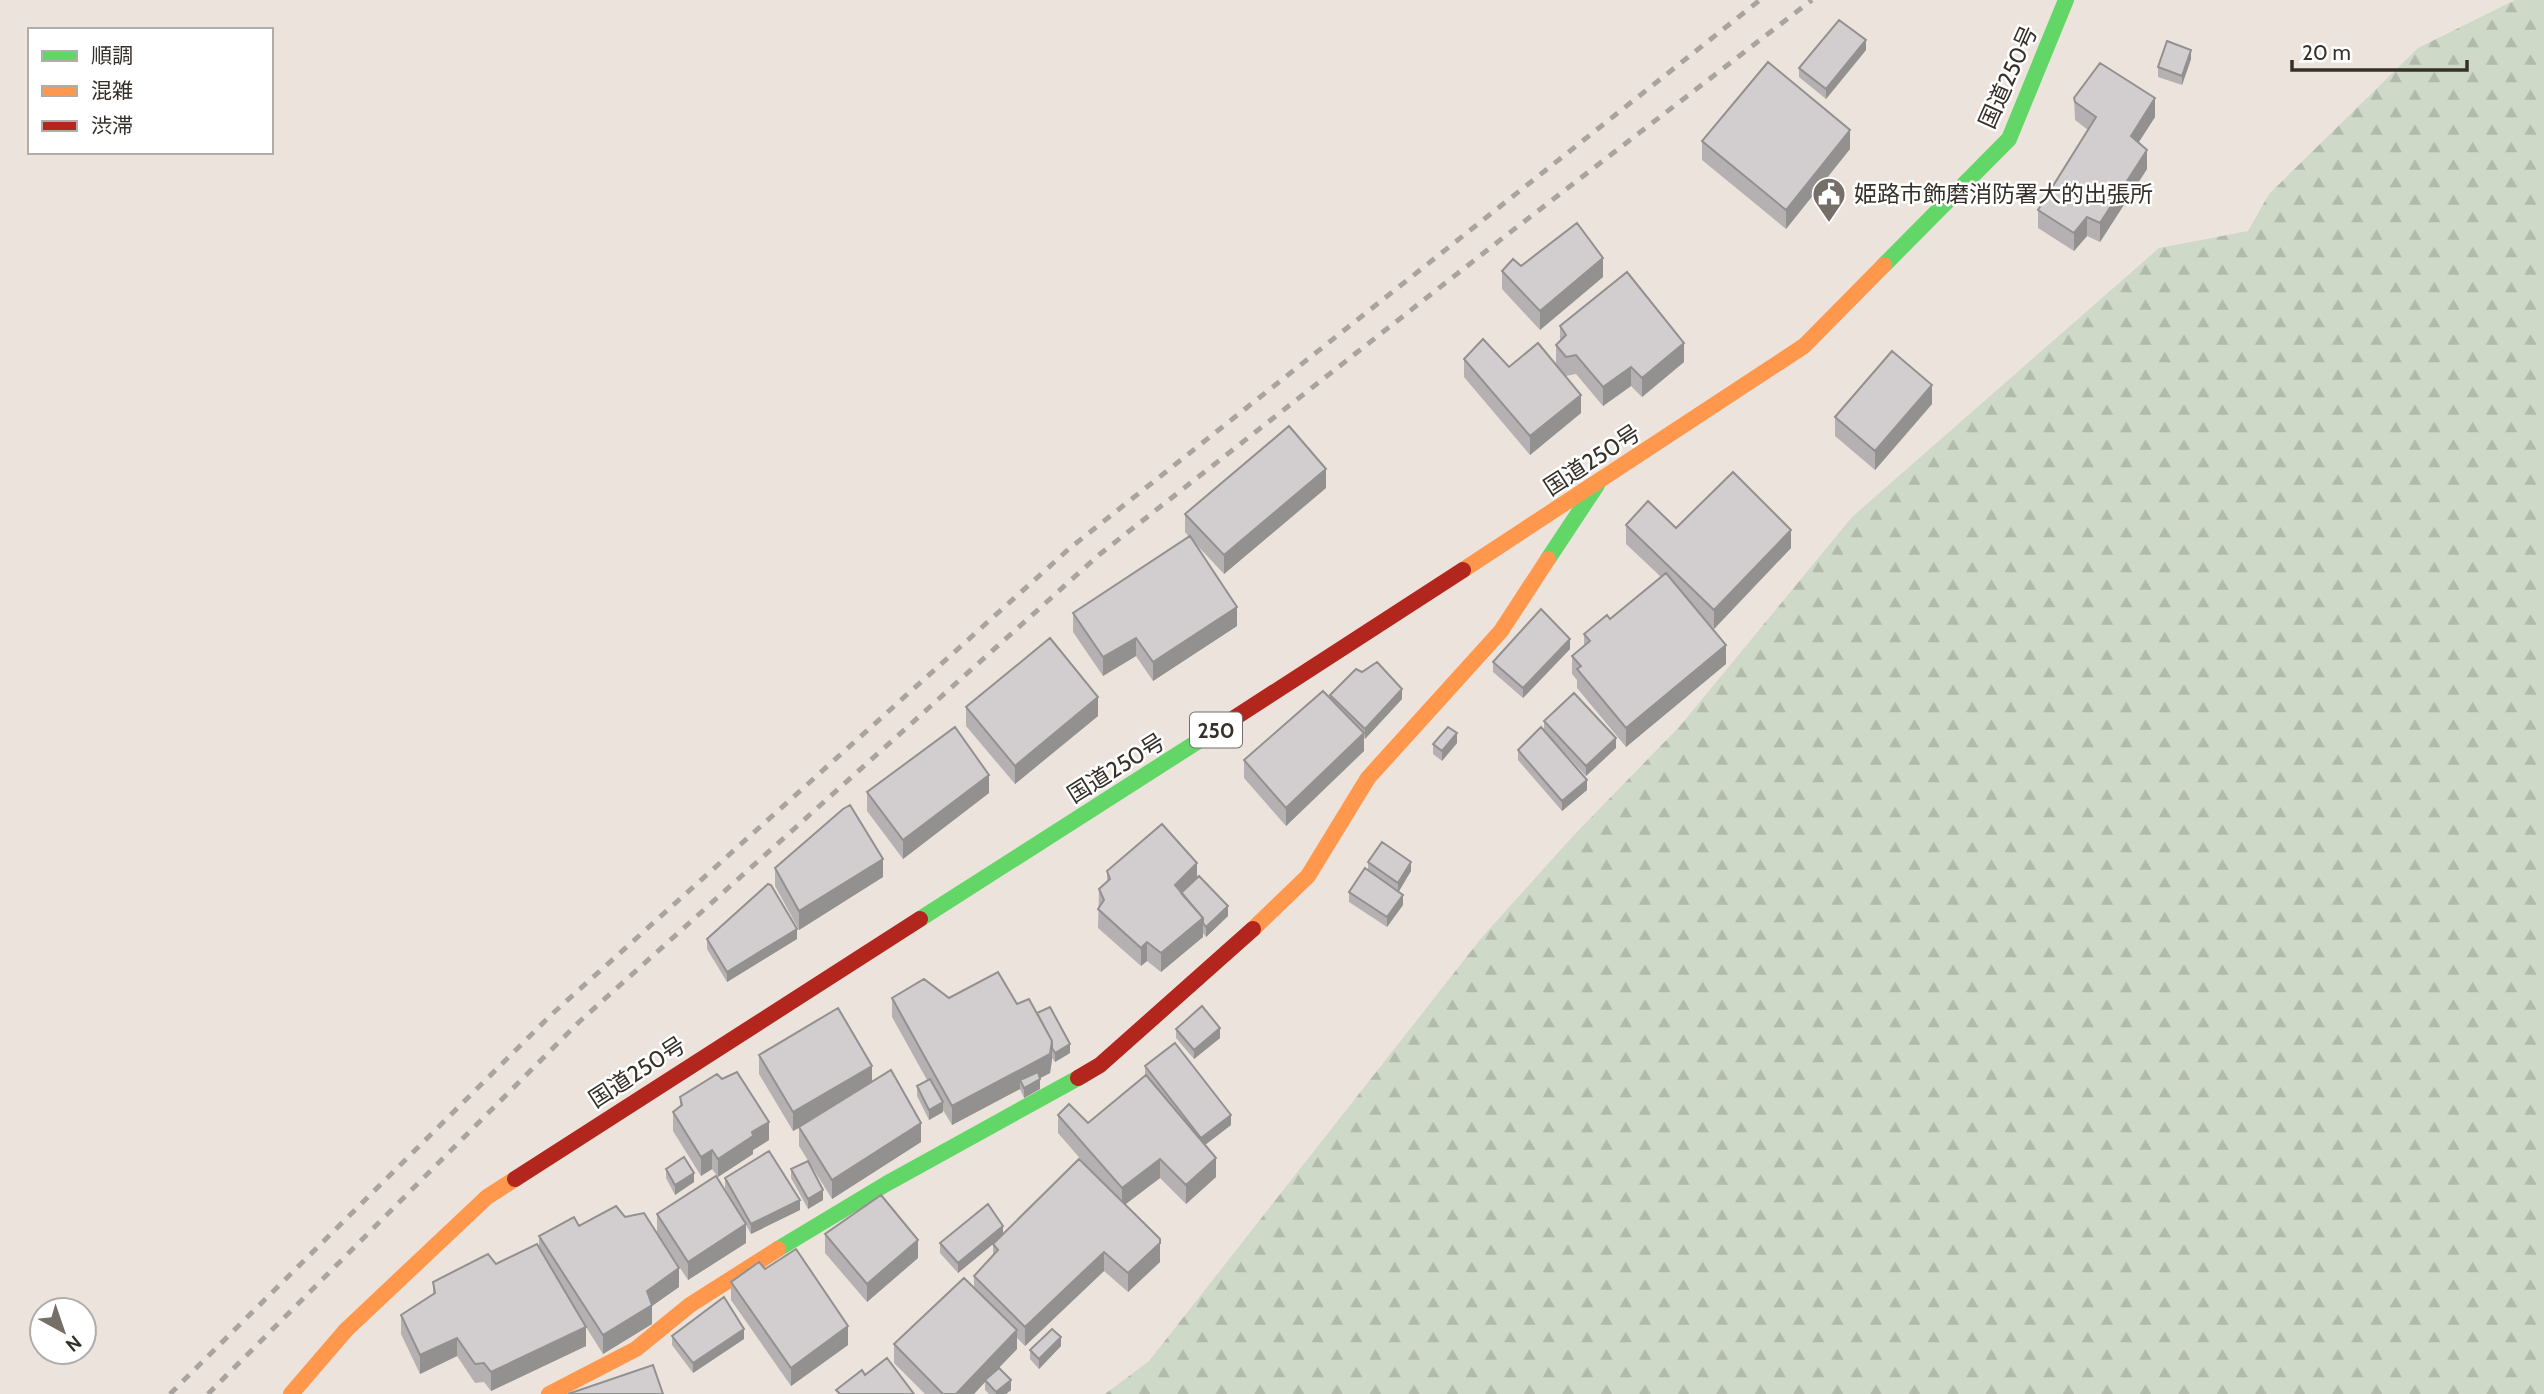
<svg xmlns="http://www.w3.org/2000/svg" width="2544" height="1394" viewBox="0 0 2544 1394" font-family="Cabin,'Noto Sans JP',sans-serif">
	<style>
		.forest { fill: url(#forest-firs) }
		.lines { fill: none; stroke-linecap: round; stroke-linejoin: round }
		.fast { stroke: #63d668; stroke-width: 16 }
		.slow { stroke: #ff974d; stroke-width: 16 }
		.jam { stroke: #b3261e; stroke-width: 16 }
		.rail { stroke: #a9a4a0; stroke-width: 5; stroke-dasharray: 9 9; stroke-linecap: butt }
		.wall { fill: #b5b0b1 }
		.shaded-wall { fill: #939090 }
		.building { fill: #d2cdce; stroke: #939090; stroke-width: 2 }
		.labels { text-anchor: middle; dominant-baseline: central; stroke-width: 5; stroke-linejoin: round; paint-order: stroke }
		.shield { fill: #fff; stroke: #726e6a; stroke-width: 2 }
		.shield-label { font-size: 21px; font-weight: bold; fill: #36302a }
		.street-label { font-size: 23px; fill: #36302a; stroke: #fff }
		.poi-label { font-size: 23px; fill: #36302a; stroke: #fff; text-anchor: start }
	</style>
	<defs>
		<pattern id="forest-firs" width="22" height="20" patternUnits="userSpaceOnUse" patternTransform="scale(1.75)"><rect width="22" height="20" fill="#cfd9c7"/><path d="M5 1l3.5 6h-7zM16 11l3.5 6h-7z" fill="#b2bbab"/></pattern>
	</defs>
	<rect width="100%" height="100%" fill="#ece4dc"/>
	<path class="forest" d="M 2515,0 L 2544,0 L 2544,1394 L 1105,1394 L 1149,1361 L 1483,936 L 1573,836 L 1680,726 L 1852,517 L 2159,248 L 2248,231 L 2269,194 L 2418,48 Z"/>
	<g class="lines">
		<path class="fast" d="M 1884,265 L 2009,139 L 2066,0
			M 1548,559 L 1597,485
			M 920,919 L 1222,726
			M 778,1249 L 886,1184 L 1078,1078"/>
		<path class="slow" d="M 1463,570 L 1804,346 L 1884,265
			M 1253,929 L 1308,876 L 1368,778 L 1501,631 L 1548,559
			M 291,1394 L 346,1330 L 487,1197 L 515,1179
			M 549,1394 L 636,1349 L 690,1305 L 778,1249"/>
		<path class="jam" d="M 1222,726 L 1463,570
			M 1078,1078 L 1100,1065 L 1253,929
			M 515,1179 L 920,919"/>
		<path class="rail" d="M 170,1394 L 551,1015 L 1070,548 L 1760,0
			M 208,1394 L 579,1022 L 1100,554 L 1504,237 L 1812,0"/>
	</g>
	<path class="wall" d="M 1866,50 L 1826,99 L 1799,77 L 1799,68 Z
		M 2191,59 L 2182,85 L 2158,77 L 2158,67 Z
		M 2074,98 L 2155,117 L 2139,142 L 2147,169 L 2100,242 L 2087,236 L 2074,251 L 2038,228 L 2038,210 L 2088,130 L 2075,120 Z
		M 1702,141 L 1850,149 L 1786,229 L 1702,160 Z
		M 1521,266 L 1603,277 L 1540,330 L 1502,289 L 1502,271 Z
		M 1560,326 L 1684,362 L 1642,397 L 1631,386 L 1603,406 L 1576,374 L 1566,376 L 1556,364 L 1556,345 L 1560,342 Z
		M 1464,359 L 1509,367 L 1581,413 L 1530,455 L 1464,377 Z
		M 1932,404 L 1875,470 L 1835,436 L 1835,417 Z
		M 1326,488 L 1224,574 L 1194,542 L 1237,626 L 1153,681 L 1136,656 L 1103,676 L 1073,632 L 1073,613 L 1189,537 L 1185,532 L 1185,514 Z
		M 1626,525 L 1676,528 L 1791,548 L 1714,629 L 1708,624 L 1726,664 L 1626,747 L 1577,688 L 1577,680 L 1572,674 L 1572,656 L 1584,645 L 1584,634 L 1610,619 L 1661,577 L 1626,544 Z
		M 1570,649 L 1523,698 L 1493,672 L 1493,662 Z
		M 1330,695 L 1402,699 L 1365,739 L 1364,737 L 1364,751 L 1286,826 L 1244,778 L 1244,760 L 1330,698 Z
		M 966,707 L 1098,716 L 1015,784 L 966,726 Z
		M 1544,721 L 1616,748 L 1586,776 L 1544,731 Z
		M 1457,743 L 1442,761 L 1433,754 L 1433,744 Z
		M 1518,750 L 1587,790 L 1562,811 L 1518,760 Z
		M 867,792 L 989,793 L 903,859 L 867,811 Z
		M 1368,862 L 1411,871 L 1398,891 L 1403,905 L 1387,927 L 1349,902 L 1349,892 L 1368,870 Z
		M 775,868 L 883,877 L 799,930 L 775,886 Z
		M 1107,871 L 1197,878 L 1228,916 L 1206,937 L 1203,933 L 1203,937 L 1161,972 L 1147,961 L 1141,966 L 1098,928 L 1099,889 L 1107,882 Z
		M 707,939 L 797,939 L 727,982 L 707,949 Z
		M 892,998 L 949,998 L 1017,1004 L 1037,1013 L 1070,1053 L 1055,1062 L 1052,1058 L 1050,1073 L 1040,1078 L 1040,1089 L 1024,1098 L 1020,1089 L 952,1125 L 943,1110 L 943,1112 L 929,1120 L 917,1096 L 917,1086 L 927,1080 L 892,1017 Z
		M 1176,1029 L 1220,1038 L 1194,1059 L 1176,1038 Z
		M 759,1055 L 872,1082 L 921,1142 L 832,1199 L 799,1146 L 799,1128 L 793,1131 L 759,1074 Z
		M 1145,1066 L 1231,1125 L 1205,1145 L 1216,1177 L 1186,1204 L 1160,1178 L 1125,1204 L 1160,1258 L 1160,1262 L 1128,1292 L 1104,1271 L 1025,1346 L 1017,1338 L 1017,1349 L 997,1370 L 1011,1390 L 1006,1394 L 989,1394 L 985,1390 L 985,1382 L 974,1394 L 925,1394 L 894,1363 L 894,1344 L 974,1288 L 974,1276 L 993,1255 L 993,1244 L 994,1243 L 958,1273 L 940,1253 L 940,1243 L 1003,1234 L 1084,1163 L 1058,1133 L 1058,1115 L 1088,1123 L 1145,1076 Z
		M 680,1097 L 769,1140 L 753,1150 L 753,1154 L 718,1177 L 712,1169 L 701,1176 L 673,1131 L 673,1112 L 680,1106 Z
		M 666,1169 L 694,1182 L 675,1195 L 666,1178 Z
		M 791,1169 L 823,1200 L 808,1209 L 791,1178 Z
		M 725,1178 L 800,1210 L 751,1234 L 746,1225 L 746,1243 L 688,1280 L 659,1236 L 679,1287 L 652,1306 L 652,1324 L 603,1354 L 586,1327 L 586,1346 L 491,1391 L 484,1382 L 475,1383 L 457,1356 L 420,1374 L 401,1334 L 401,1315 L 433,1294 L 433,1282 L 496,1264 L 539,1247 L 539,1236 L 579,1226 L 625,1217 L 657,1233 L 657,1214 L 740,1215 L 725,1188 Z
		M 825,1234 L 918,1258 L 867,1302 L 825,1253 Z
		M 731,1282 L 848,1345 L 791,1386 L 731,1300 Z
		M 672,1336 L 744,1339 L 693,1373 L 672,1345 Z
		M 1061,1346 L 1039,1369 L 1030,1359 L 1030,1350 Z"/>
	<path class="shaded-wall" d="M 1866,40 L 1866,50 L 1826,99 L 1826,89 Z
		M 2191,50 L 2191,59 L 2182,85 L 2182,76 Z
		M 2155,98 L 2155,117 L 2131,154 L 2131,136 Z
		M 1850,130 L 1850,149 L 1786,229 L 1786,210 Z
		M 2147,150 L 2147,169 L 2100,242 L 2100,223 Z
		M 2087,217 L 2087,236 L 2074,251 L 2074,233 Z
		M 1603,258 L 1603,277 L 1540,330 L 1540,311 Z
		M 1684,343 L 1684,362 L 1642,397 L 1642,378 Z
		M 1631,367 L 1631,386 L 1603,406 L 1603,387 Z
		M 1932,385 L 1932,404 L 1875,470 L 1875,451 Z
		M 1581,395 L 1581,413 L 1530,455 L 1530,436 Z
		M 1326,469 L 1326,488 L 1224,574 L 1224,555 Z
		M 1791,530 L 1791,548 L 1714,629 L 1714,610 Z
		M 1237,607 L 1237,626 L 1153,681 L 1153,662 Z
		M 1136,638 L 1136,656 L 1103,676 L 1103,657 Z
		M 1570,639 L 1570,649 L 1523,698 L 1523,688 Z
		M 1726,645 L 1726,664 L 1626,747 L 1626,728 Z
		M 1402,689 L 1402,699 L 1365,739 L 1365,729 Z
		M 1098,697 L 1098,716 L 1015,784 L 1015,766 Z
		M 1364,733 L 1364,751 L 1286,826 L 1286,808 Z
		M 1457,733 L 1457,743 L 1442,761 L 1442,751 Z
		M 1616,738 L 1616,748 L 1586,776 L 1586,766 Z
		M 989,775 L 989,793 L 903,859 L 903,840 Z
		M 1587,780 L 1587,790 L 1562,811 L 1562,801 Z
		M 883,859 L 883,877 L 799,930 L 799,911 Z
		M 1411,862 L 1411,871 L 1398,893 L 1398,883 Z
		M 1197,863 L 1197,882 L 1180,898 L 1175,885 Z
		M 1403,895 L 1403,905 L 1387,927 L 1387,917 Z
		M 1228,906 L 1228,916 L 1206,937 L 1206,927 Z
		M 1203,918 L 1203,937 L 1161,972 L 1161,953 Z
		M 797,929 L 797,939 L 727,982 L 727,972 Z
		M 1147,942 L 1147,961 L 1141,966 L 1141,948 Z
		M 1220,1028 L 1220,1038 L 1194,1059 L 1194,1050 Z
		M 1052,1041 L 1052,1060 L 1050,1073 L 1023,1087 L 1020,1080 L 1020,1089 L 952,1125 L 952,1106 Z
		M 1070,1044 L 1070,1053 L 1055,1062 L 1055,1053 Z
		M 872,1066 L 872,1085 L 793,1131 L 793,1112 Z
		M 1040,1079 L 1040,1089 L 1024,1098 L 1024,1088 Z
		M 943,1102 L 943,1112 L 929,1120 L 929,1110 Z
		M 1231,1115 L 1231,1125 L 1201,1148 L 1201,1138 Z
		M 769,1122 L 769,1140 L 753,1150 L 753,1154 L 718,1177 L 718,1159 L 752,1132 Z
		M 921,1123 L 921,1142 L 832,1199 L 832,1180 Z
		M 712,1150 L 712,1169 L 701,1176 L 701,1157 Z
		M 1216,1158 L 1216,1177 L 1186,1204 L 1186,1185 Z
		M 1160,1159 L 1160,1178 L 1122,1207 L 1122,1188 Z
		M 694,1173 L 694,1182 L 675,1195 L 675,1185 Z
		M 823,1190 L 823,1200 L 808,1209 L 808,1199 Z
		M 800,1200 L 800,1210 L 751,1234 L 751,1224 Z
		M 746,1224 L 746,1243 L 688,1280 L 688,1262 Z
		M 1003,1226 L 1003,1236 L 958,1273 L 958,1263 Z
		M 1160,1239 L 1160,1262 L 1128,1292 L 1128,1273 Z
		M 918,1240 L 918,1258 L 867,1302 L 867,1284 Z
		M 1104,1252 L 1104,1271 L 1025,1346 L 1025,1327 Z
		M 679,1268 L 679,1287 L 652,1306 L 652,1324 L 603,1354 L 603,1335 L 647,1291 Z
		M 848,1326 L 848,1345 L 791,1386 L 791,1368 Z
		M 586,1327 L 586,1346 L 491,1391 L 491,1372 Z
		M 744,1329 L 744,1339 L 693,1373 L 693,1363 Z
		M 1017,1330 L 1017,1349 L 986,1381 L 985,1380 L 985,1382 L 974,1394 L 956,1394 Z
		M 1061,1337 L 1061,1346 L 1039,1369 L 1039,1359 Z
		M 457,1338 L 457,1356 L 420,1374 L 420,1355 Z
		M 1011,1380 L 1011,1390 L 1006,1394 L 996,1394 L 996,1392 Z"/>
	<path class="building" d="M 1839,20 L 1866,40 L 1826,89 L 1799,68 Z
		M 2167,41 L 2191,50 L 2182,76 L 2158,67 Z
		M 1768,62 L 1850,130 L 1786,210 L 1702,141 Z
		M 2100,63 L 2155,98 L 2131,136 L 2147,150 L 2100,223 L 2087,217 L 2074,233 L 2038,210 L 2096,117 L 2075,102 L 2074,98 Z
		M 1577,223 L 1603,258 L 1540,311 L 1502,271 L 1513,259 L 1521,266 Z
		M 1627,272 L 1684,343 L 1642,378 L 1631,367 L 1603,387 L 1576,355 L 1566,357 L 1556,345 L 1566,335 L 1560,326 Z
		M 1483,339 L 1509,367 L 1538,343 L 1581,395 L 1530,436 L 1464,359 Z
		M 1892,351 L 1932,385 L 1875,451 L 1835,417 Z
		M 1289,426 L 1326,469 L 1224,555 L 1185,514 Z
		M 1733,472 L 1791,530 L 1714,610 L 1626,525 L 1648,501 L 1676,528 Z
		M 1190,536 L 1237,607 L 1153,662 L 1136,638 L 1103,657 L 1073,613 Z
		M 1666,573 L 1726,645 L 1626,728 L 1577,669 L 1581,666 L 1572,656 L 1590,641 L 1584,634 L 1607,615 L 1610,619 Z
		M 1541,609 L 1570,639 L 1523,688 L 1493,662 Z
		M 1050,638 L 1098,697 L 1015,766 L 966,707 Z
		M 1377,662 L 1402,689 L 1365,729 L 1330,695 L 1356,669 L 1362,672 Z
		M 1323,691 L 1364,733 L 1286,808 L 1244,760 Z
		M 1574,693 L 1616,738 L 1586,766 L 1544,721 Z
		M 955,727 L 989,775 L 903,840 L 867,792 Z
		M 1448,727 L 1457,733 L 1442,751 L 1433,744 Z
		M 1541,727 L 1587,780 L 1562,801 L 1518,750 Z
		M 850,805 L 883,859 L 799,911 L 775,868 L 843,809 Z
		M 1162,824 L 1197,863 L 1175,885 L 1203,918 L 1161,953 L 1147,942 L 1141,948 L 1098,909 L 1104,900 L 1099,889 L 1110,879 L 1107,871 Z
		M 1382,842 L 1411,862 L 1398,883 L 1368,862 Z
		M 1365,868 L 1403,895 L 1387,917 L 1349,892 Z
		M 1199,876 L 1228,906 L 1206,927 L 1203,923 L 1203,918 L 1181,893 Z
		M 768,884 L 771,885 L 797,929 L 727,972 L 707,939 Z
		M 998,972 L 1017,1004 L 1029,999 L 1052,1041 L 1050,1054 L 952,1106 L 892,998 L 924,979 L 949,998 Z
		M 1202,1006 L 1220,1028 L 1194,1050 L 1176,1029 Z
		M 1050,1007 L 1070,1044 L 1055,1053 L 1052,1048 L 1052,1041 L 1037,1013 Z
		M 838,1008 L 872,1066 L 793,1112 L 759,1055 Z
		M 1175,1043 L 1231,1115 L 1201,1138 L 1145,1066 Z
		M 891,1070 L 921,1123 L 832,1180 L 799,1127 Z
		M 737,1072 L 769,1122 L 752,1132 L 753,1136 L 718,1159 L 712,1150 L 701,1157 L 673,1112 L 682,1105 L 680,1097 L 717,1074 L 722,1079 Z
		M 1038,1072 L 1040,1079 L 1024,1088 L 1020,1080 Z
		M 1146,1075 L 1216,1158 L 1186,1185 L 1160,1159 L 1122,1188 L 1058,1115 L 1069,1104 L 1088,1123 Z
		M 930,1079 L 943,1102 L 929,1110 L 917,1086 Z
		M 769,1151 L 800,1200 L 751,1224 L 725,1178 Z
		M 684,1157 L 694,1173 L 675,1185 L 666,1169 Z
		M 1079,1159 L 1160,1239 L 1160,1243 L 1128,1273 L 1104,1252 L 1025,1327 L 974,1276 L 998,1250 L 993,1244 Z
		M 808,1161 L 823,1190 L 808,1199 L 791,1169 Z
		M 716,1176 L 746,1224 L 688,1262 L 657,1214 Z
		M 881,1195 L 918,1240 L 867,1284 L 825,1234 Z
		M 988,1204 L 1003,1226 L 958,1263 L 940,1243 Z
		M 616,1206 L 625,1217 L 644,1213 L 679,1268 L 647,1291 L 652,1305 L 603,1335 L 539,1236 L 574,1217 L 579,1226 Z
		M 537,1244 L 586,1327 L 491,1372 L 484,1363 L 475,1364 L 457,1338 L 420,1355 L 401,1315 L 435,1293 L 433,1282 L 488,1254 L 496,1264 Z
		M 796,1249 L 848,1326 L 791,1368 L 731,1282 L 759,1262 L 765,1269 Z
		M 964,1278 L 1017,1330 L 956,1394 L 943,1394 L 894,1344 Z
		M 724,1297 L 744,1329 L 693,1363 L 672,1336 Z
		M 1052,1329 L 1061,1337 L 1039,1359 L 1030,1350 Z
		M 887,1358 L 914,1394 L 840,1394 L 836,1390 L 862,1370 L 865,1375 Z
		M 653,1365 L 663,1394 L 568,1394 Z
		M 999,1368 L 1011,1380 L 996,1392 L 985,1380 Z"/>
	<defs>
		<symbol id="civic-pin" viewBox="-11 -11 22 30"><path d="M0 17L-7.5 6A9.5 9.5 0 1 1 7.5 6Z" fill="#766f68" stroke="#fff"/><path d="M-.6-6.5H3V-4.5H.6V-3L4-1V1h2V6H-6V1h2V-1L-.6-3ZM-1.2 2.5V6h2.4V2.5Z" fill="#fff"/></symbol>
	</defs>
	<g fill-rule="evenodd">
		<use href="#civic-pin" x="1810" y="175" width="38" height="52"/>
	</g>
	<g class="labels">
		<rect class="shield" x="1190" y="712.5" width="52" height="35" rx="5"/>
		<g class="shield-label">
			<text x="1216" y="730">250</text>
		</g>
		<g class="street-label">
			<text transform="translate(2008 77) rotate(-66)">国道250号</text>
			<text transform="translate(1592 460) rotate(-33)">国道250号</text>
			<text transform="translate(1116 768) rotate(-32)">国道250号</text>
			<text transform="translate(637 1072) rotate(-33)">国道250号</text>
		</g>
		<g class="poi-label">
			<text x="1854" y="194">姫路市飾磨消防署大的出張所</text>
		</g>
	</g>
	<rect x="28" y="28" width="245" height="126" fill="#ffffff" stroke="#afacaa" stroke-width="2"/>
	<rect x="42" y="51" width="35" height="10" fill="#63d668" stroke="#afacaa" stroke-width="2"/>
	<text x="91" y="63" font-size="21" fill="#36302a">順調</text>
	<rect x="42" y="86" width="35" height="10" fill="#ff974d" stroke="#afacaa" stroke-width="2"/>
	<text x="91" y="98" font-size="21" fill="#36302a">混雑</text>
	<rect x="42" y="121" width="35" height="10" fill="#b3261e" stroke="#afacaa" stroke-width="2"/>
	<text x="91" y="133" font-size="21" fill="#36302a">渋滞</text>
	<g transform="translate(63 1331) rotate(140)"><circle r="33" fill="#ffffff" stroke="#afacaa" stroke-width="2"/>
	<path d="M0-5L12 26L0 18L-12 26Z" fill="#766f68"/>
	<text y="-10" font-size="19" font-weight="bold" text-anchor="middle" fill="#36302a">N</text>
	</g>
	<path d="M2292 60v10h175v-10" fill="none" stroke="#36302a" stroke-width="3.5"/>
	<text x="2302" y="60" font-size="21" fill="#36302a" stroke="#ffffff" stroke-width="5" paint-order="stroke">20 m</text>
</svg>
